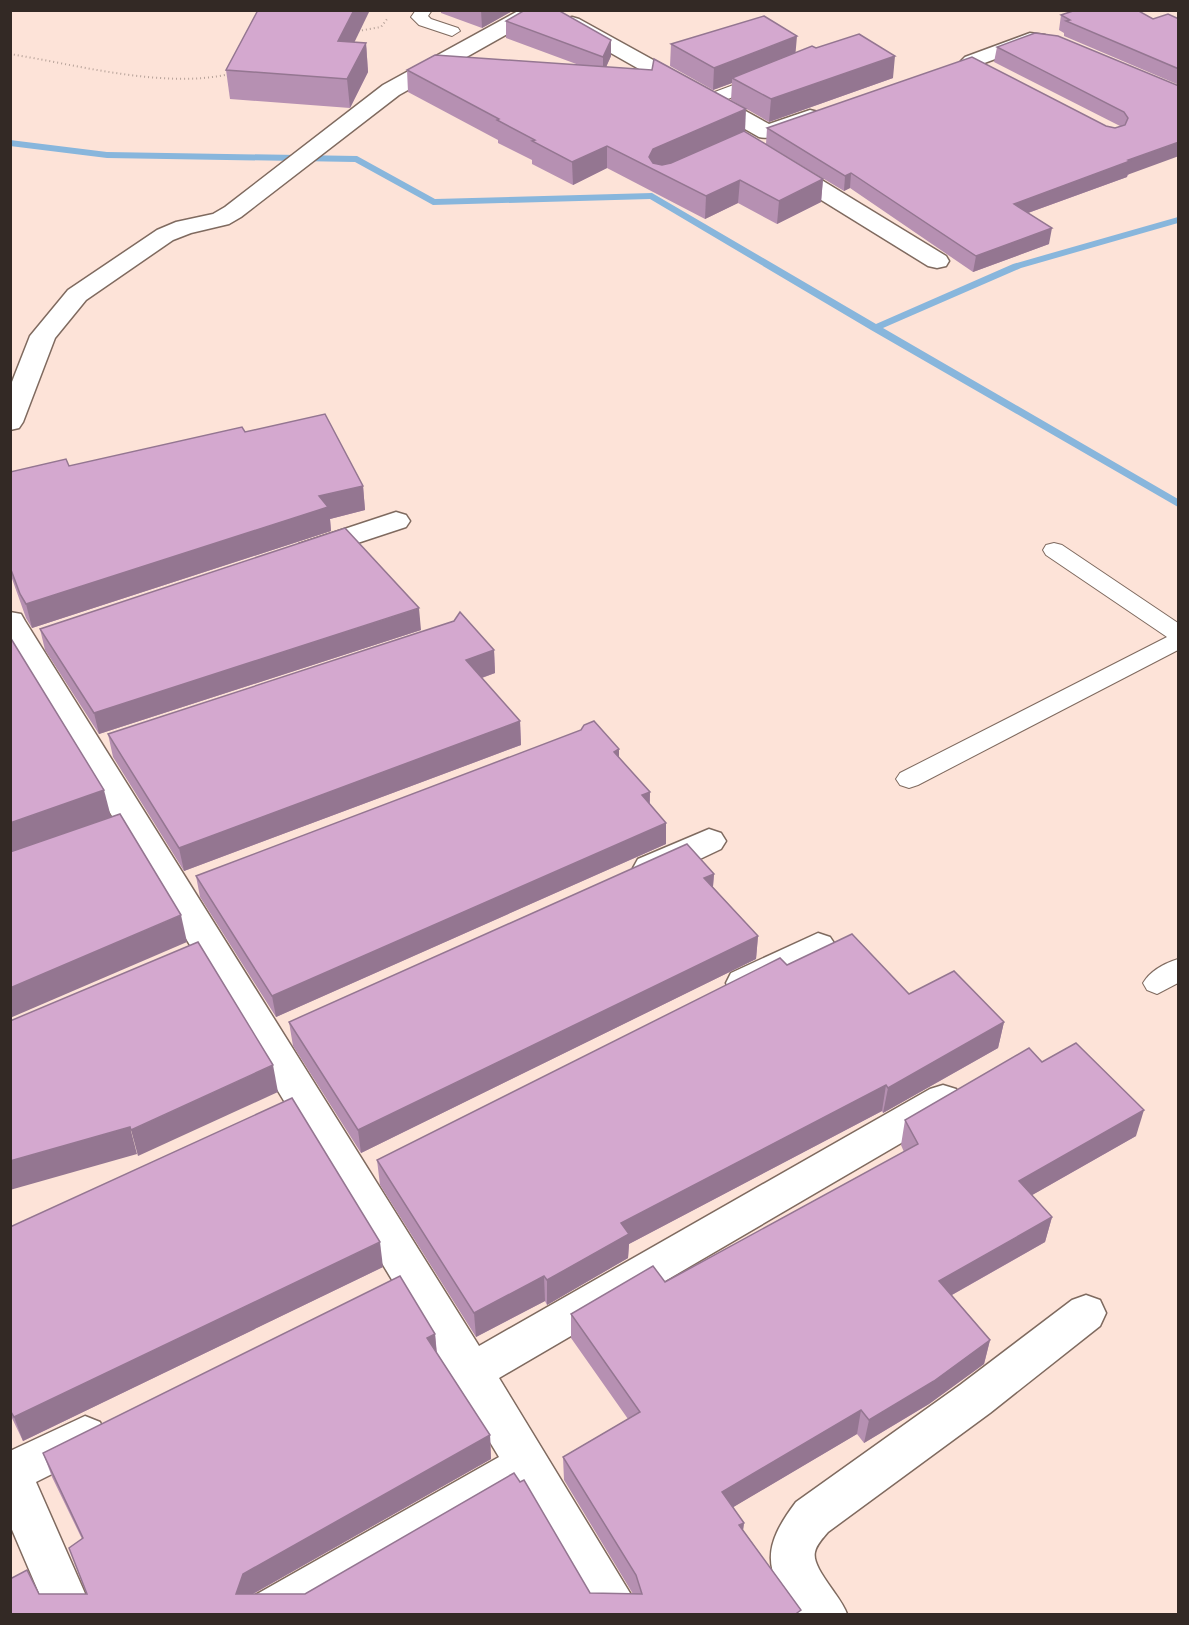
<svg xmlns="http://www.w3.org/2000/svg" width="1189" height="1625" viewBox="0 0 1189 1625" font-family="'Times New Roman',serif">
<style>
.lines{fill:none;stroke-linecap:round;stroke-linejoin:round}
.stream{fill:#88b6dc;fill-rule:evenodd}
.lane-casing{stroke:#7f6a5f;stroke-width:2}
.street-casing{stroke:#7f6a5f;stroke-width:3}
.path{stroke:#b6a299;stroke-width:2;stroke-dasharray:1 3;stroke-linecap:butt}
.lane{fill:#fff;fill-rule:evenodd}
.street{fill:#fff;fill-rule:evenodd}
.wall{fill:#b690b2}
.shaded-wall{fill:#947691}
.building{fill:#d4a8cf;stroke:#947691;stroke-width:1.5}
</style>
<rect width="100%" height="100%" fill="#fde3d8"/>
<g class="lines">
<path class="stream" d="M10,140L107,152L357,156L435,199L652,193L876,324L1013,264L1178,217V223L1021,268L883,328L1178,499V507L871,330L650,199L433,205L355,162L107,158L10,146Z"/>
<defs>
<g id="lane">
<path d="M416,10H432L428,16L431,19L458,28L460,31L452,36L419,25L411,17Z"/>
<path d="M763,74L771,79L769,82L716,104L710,105L702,100L704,96Z"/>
<path d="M1054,543L1062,545L1178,623V650L918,785L909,788L900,785L896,779L900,773L1167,637L1046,555L1043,550L1046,545Z"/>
<path d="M1178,959V983L1157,994L1147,990L1143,983C1150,971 1165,963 1178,959Z"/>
</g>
<g id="street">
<path d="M520,10H546L543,14L399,95L241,217L229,224L191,233L173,240L86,300L55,338L23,422L19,428L10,430V387L30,336L68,290L157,230L176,222L213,214L225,207L383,85Z"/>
<path d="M572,17L579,19L769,124L810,110L818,112L821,117L818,122C801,128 777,141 759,137L565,27L562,23L565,19Z"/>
<path d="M1030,33L1045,35L1048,39L1045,43L1033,45L979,65L972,67L965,65L961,61L965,57Z"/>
<path d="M784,160L792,162L946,256L949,261L946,266L937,268L928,266L776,172L773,167L776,162Z"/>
<path d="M396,512L406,515L410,521L406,527L309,559L299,556L295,550L299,544Z"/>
<path d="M10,612L21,614L25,621L479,1346L930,1089L943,1085L956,1089L962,1100L956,1111L499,1378L633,1598L640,1614H592L520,1491L309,1614H243L250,1598L499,1457L10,647Z"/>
<path d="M709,829L721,833L726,841L721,849L662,877L650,880L638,877L633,868L638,859Z"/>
<path d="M818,933L830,937L836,946L830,955L757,993L744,997L731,993L726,983L731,973Z"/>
<path d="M1086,1295L1100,1300L1106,1313L1100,1326L990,1413L828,1532C823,1538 816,1545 815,1552C811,1568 841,1596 847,1614H796C763,1569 762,1547 796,1502L960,1385L1072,1300Z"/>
<path d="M85,1416L100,1422L106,1436L100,1450L36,1482L94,1614H48L10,1525V1451Z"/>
</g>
</defs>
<use href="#lane" class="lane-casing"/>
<use href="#street" class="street-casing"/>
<g class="path">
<path d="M358,31L381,27L387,19"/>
<path d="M10,54C78,65 164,89 230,74"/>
</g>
<use href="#lane" class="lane"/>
<use href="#street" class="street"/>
</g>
<g class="wall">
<path d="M441,10H514L482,28L441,13Z"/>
<path d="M1061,15L1179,19V85L1064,36V33L1059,30Z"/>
<path d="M506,21L611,40V56L606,67L745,132L823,179L821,202L777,224L738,203L705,219L607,168L573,185L532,164V160L498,143V140L408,92L407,70L579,65L506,38Z"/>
<path d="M355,42L366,43L368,72L350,108L230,99L226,70Z"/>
<path d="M671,44L796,52L816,48L893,78L769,122L731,100L732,83L713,90L670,66Z"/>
<path d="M997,47L1179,86L1127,177L1028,213L1049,244L973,272L850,188L844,191L766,144L767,128L1106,126L1115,128L1120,126L994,62Z"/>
<path d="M245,432L363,486L365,510L330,519L331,531L32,628L26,618L10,573V472L69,466Z"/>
<path d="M40,629L421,630L99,734L45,650Z"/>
<path d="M494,650L495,673L482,678L520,721L521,745L184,871L113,757L108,734Z"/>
<path d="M619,758L650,792V804L666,823V844L276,1017L200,897L196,876Z"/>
<path d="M714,874L713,887L758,936L756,959L361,1153L293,1046L289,1022Z"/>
<path d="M787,965L909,994L1004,1022L998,1048L883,1113L882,1111L629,1244L628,1258L547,1305L545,1301L476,1337L380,1185L377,1160Z"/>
<path d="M1042,1062L1136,1136L1032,1195L1052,1217L1045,1242L952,1295L990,1340L984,1364L929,1404L864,1443L857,1434L733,1507L744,1523L743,1530L801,1610L39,1594H87L82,1539L52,1477L43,1453L435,1334L437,1353L490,1435L491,1459L253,1594H633L564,1480L563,1457L628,1419L571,1338V1314L665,1282L904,1152L901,1145L905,1120Z"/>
<path d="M10,1227L383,1267L23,1441L10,1414Z"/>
</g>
<g class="shaded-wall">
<path d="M354,10H370L341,70L338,41Z"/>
<path d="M481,10H514L482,28Z"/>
<path d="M797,36L795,59L732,78V83L713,90L714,68Z"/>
<path d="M611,40V56L603,74V57Z"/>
<path d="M366,43L368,72L350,108L347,79Z"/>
<path d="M895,56L893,78L769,122L771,99Z"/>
<path d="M746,109L745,132L656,170L649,157L653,149Z"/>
<path d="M1179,142V156L1127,175V177L1011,219L1014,204L1128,160Z"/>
<path d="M607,146V168L573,185L572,162Z"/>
<path d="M851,173L850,188L844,191L845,176Z"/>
<path d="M823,179L821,202L777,224L779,201Z"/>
<path d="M740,180L738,203L705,219L706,196Z"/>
<path d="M1052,228L1049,244L973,272L976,256Z"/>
<path d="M363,486L365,510L330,519L331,531L32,628L26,604L319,496Z"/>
<path d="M419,608L421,630L99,734L94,713Z"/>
<path d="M494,650L495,673L467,683L466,660Z"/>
<path d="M520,721L521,745L184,871L179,848Z"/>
<path d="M619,749V771L614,752Z"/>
<path d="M104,790L111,817L10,853V823Z"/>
<path d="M650,792L649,813L642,795Z"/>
<path d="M666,823V844L276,1017L272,996Z"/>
<path d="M714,874L712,897L704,878Z"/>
<path d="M181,915L187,942L10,1018V988Z"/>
<path d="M758,936L756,959L361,1153L358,1130Z"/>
<path d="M1004,1022L998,1048L883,1113L888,1088Z"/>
<path d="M273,1065L278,1092L138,1156L131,1130Z"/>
<path d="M886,1085L882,1111L629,1244L628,1258L547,1305V1280L621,1223Z"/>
<path d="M1144,1110L1136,1136L1013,1206L1019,1181Z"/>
<path d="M130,1127L137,1154L10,1190V1161Z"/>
<path d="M1052,1217L1045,1242L934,1305L939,1281Z"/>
<path d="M380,1242L383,1267L23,1441L14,1417Z"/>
<path d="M544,1276L545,1301L476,1337L474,1313Z"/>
<path d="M435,1334L437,1358L427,1338Z"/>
<path d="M990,1340L984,1364L929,1404L864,1443L869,1420Z"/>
<path d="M861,1410L857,1434L720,1515L722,1492Z"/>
<path d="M490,1435L491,1459L249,1596L236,1594L243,1574Z"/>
<path d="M744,1523L741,1545L739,1525Z"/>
</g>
<g class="building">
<path d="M258,10H354L338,41L366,43L347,79L226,70Z"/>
<path d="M525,10H558L611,40L603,57L506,21Z"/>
<path d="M1076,10H1137L1153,19L1168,14L1179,19V69L1066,21L1070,20L1061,15Z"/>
<path d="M764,16L797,36L714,68L671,44Z"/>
<path d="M1035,33L1058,36L1179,86V142L1128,160L1130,161L1014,204L1052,228L976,256L851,173L845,176L767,128L972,57L1106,126L1115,128L1125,125L1128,118L1124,112L997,47Z"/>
<path d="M859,34L895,56L771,99L732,78L812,46L816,48Z"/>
<path d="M435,55L652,70L654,59L746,109L653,149L649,157L653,163L662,165L671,163L744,131L823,179L779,201L740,180L706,196L607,146L572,162L532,141L535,140L497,120L499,119L407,70Z"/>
<path d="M325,414L363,486L319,496L328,507L26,604L20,594L10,567V472L66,459L69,466L242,427L245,432Z"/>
<path d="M345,528L419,608L94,713L40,629Z"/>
<path d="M460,612L494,650L466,660L520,721L179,848L108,734L454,621Z"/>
<path d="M10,637L104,790L10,823Z"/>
<path d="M594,721L619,749L614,752L650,792L642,795L666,823L272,996L196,876L581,730L584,725Z"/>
<path d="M120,814L181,915L10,988V852Z"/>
<path d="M687,844L714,874L704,878L758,936L358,1130L289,1022Z"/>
<path d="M852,934L909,994L954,971L1004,1022L888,1088L886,1085L621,1223L629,1234L547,1280L544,1276L474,1313L377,1160L780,958L787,965Z"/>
<path d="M198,942L273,1065L131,1130L130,1127L10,1161V1021Z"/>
<path d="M1076,1043L1144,1110L1019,1181L1052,1217L939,1281L990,1340L934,1381L869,1420L861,1410L722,1492L744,1523L739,1525L801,1610L797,1613L798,1614H10V1579L27,1570L39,1594H87L69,1548L83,1538L43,1453L400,1276L435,1334L427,1338L490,1435L243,1574L236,1594H305L514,1473L520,1482L524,1480L590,1593L642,1594L636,1575L563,1457L640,1412L571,1314L653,1266L665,1282L918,1144L905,1120L1029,1048L1042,1062Z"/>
<path d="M292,1098L380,1242L14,1417L10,1410V1227Z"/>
</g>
<rect width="1189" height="1625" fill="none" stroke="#332925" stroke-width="24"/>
</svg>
